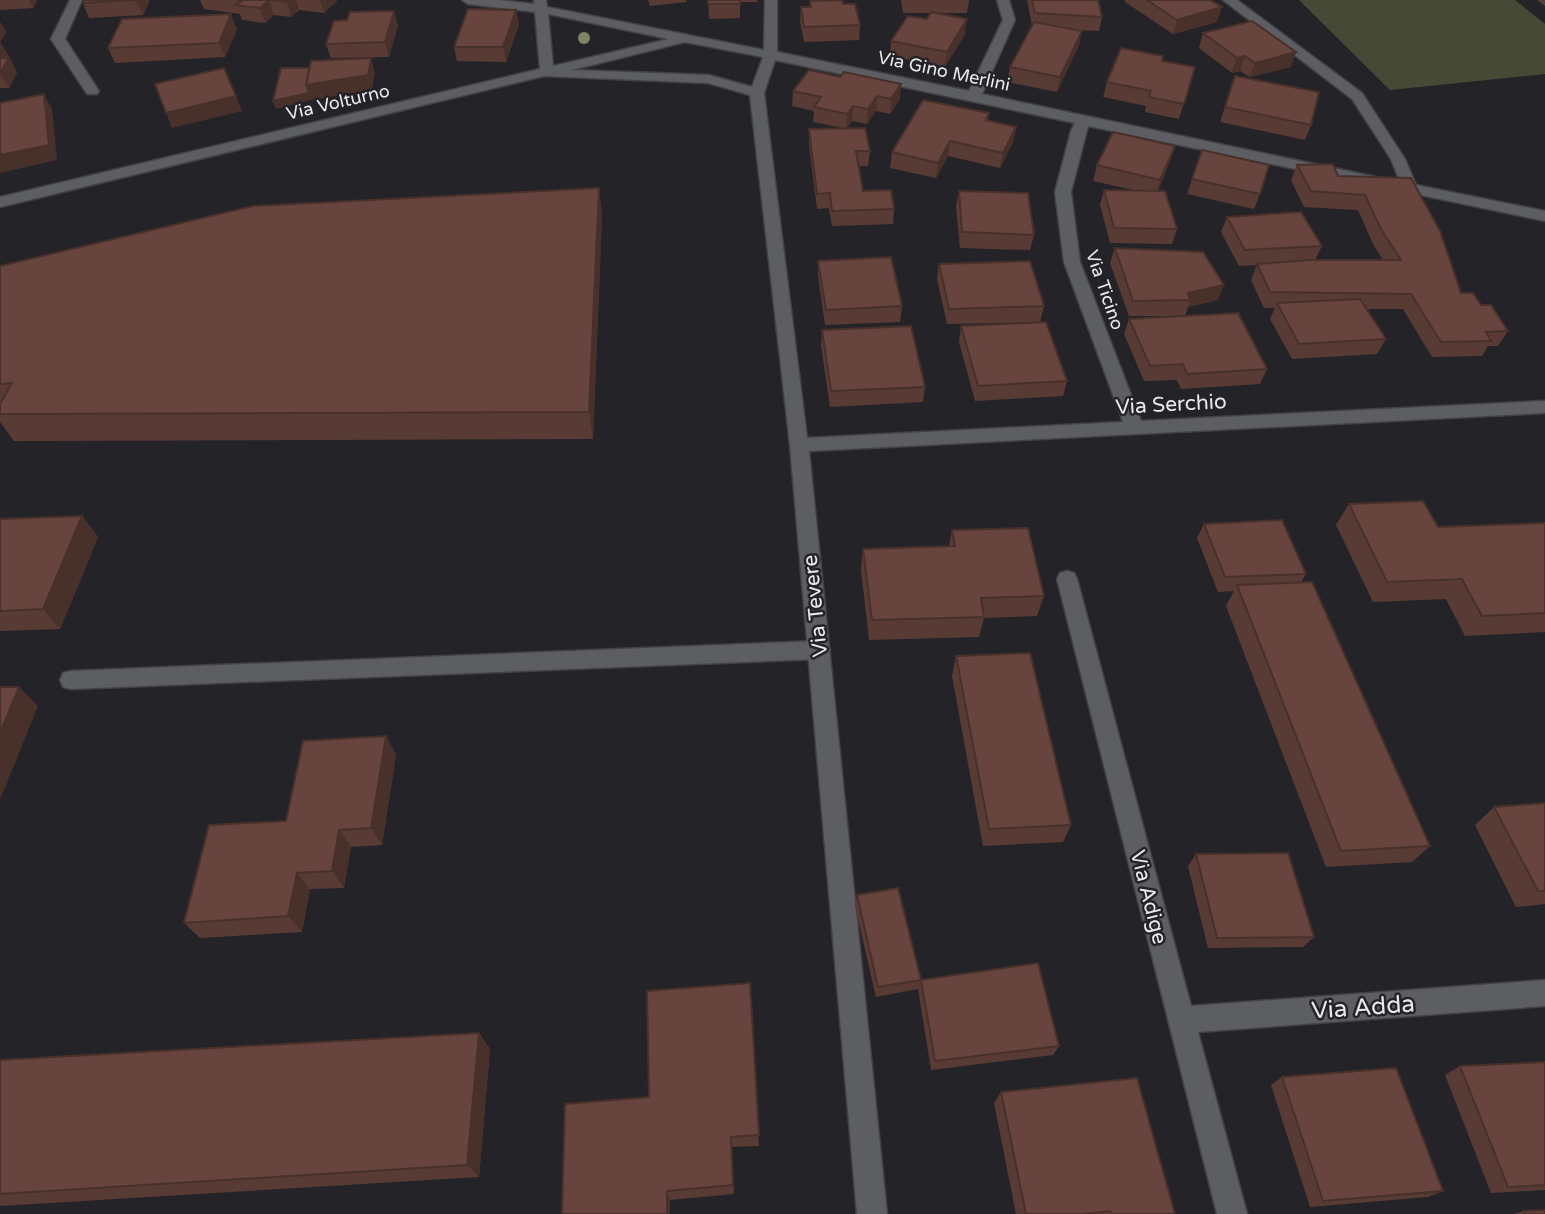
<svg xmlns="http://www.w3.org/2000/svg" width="1545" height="1214" viewBox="0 0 1545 1214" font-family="'Varela Round',sans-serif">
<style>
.green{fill:#474937}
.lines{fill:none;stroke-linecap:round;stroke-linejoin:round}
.lane-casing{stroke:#424246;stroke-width:3}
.street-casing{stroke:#424246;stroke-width:3}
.lane{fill:#5d5e62;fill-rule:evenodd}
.street{fill:#5d5e62;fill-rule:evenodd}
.tree{fill:#818566}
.wall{fill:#593b35}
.shaded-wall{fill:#48302b}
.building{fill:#67453e;stroke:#48302b;stroke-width:2}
.labels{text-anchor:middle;stroke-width:5;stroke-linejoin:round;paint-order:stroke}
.far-street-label{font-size:18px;fill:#eaeaed;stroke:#242428}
.street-label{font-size:21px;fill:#eaeaed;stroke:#242428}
.near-street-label{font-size:24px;fill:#eaeaed;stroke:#242428}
</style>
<rect width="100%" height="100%" fill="#242428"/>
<path class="green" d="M1299,0H1515L1545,24V74L1390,90Z"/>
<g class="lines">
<defs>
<path id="lane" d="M819,641L827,644L830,650L827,656L819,659L71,689L63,687L60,680L63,673L71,671Z"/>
<g id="street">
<path d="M70,0H82L65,39L99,91L97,94H87L51,39Z"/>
<path d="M462,0H498L534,4V0H546L547,7L764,50L765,0H777V52L969,91L1003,20L997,0H1009L1015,20L982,94L1400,182L1391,159L1352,99L1223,0H1237L1362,93L1405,159L1416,185L1545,211V221L1088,126L1071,192L1080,262L1141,421L1545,401V413L809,451L887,1214H857L790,445L750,95L708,83L544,76L0,207V197L540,69L535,12L468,4ZM548,14L669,39L553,66ZM685,42L763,57L752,87L709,75L572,70ZM775,60L1075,123L1071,131L1055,192L1064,262L1123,422L807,438L764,93Z"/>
<path d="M1067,571L1074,573L1077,579L1191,1006L1545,980V1006L1198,1032L1247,1214H1217L1057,579L1060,573Z"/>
</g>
</defs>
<use href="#lane" class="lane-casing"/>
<use href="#street" class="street-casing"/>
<use href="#lane" class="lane"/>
<use href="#street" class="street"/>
</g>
<circle class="tree" cx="584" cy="38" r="6"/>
<g class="wall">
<path d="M0,0H37L33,8L0,10Z"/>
<path d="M150,0L143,15L89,18L83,3Z"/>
<path d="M200,0H336L337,1L324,13L299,10L291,17L274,15L265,23L242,20L240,14L204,9Z"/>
<path d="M648,0H686V2L650,6Z"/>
<path d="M708,0H757V2H740V18L709,19Z"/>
<path d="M901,0H969L967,13H934L965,34L945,67L890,56L891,41L927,19L931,13H903Z"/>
<path d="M1027,0H1098L1102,17L1099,31L1078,30L1079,45L1057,92L1007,82L1010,67L1032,26Z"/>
<path d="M1125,0H1210L1217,22L1173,34L1125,2Z"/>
<path d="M1537,0H1545V6Z"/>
<path d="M810,1L843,4L860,25L859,40L804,42L800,21L801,7H810Z"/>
<path d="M516,10L519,24L506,62L457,61L454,47Z"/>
<path d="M0,22L6,32L0,42L11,60L17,73L9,88H0Z"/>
<path d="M398,25L389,57L331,58L326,44Z"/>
<path d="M237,29L225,57L115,63L108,48Z"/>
<path d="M1203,33L1291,67L1250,77L1240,71L1232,73L1199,48Z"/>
<path d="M1162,61L1195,67L1179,119L1145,112L1146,106L1103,97L1107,82Z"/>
<path d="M809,70L900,99L890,114L876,111L867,124L852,121L847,128L870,151L868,166H858L863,191L894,209L893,224L832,226L829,208L817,209L809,145V129L843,128L813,122L814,111L792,106L793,91Z"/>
<path d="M1235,76L1311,125L1305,140L1220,122Z"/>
<path d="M989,113L988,121L1016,127L1013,142L1000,168L948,156L936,178L890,168L892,152Z"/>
<path d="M1175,146L1170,161L1158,191L1177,229L1172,244L1110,243L1100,205L1104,190H1134L1093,181L1097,165Z"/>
<path d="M1202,150L1260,194L1254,209L1187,194Z"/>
<path d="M1297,165L1338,176L1411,178L1461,293L1481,305L1508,331L1498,346H1488L1482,356L1432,357L1403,309H1367L1386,339L1377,354L1292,359L1270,319L1275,308H1264L1251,280L1257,265L1239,266L1221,232L1227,217L1322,246L1315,260H1383L1373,244L1358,210L1304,207L1291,180Z"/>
<path d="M959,191L1034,235L1030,250L960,248L956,206Z"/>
<path d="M602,215L593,439L14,441L0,422V266Z"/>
<path d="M1115,248L1218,300L1188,307L1185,316H1129L1110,263Z"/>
<path d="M818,261L902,306L900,322L825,325L818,276Z"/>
<path d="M939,264L1044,306L1040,322L947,324L937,279Z"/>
<path d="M1129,319L1267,369L1260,384L1181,389L1177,380L1144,381L1124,334Z"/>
<path d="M961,326L1067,381L1063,396L975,401L959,342Z"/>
<path d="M822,330L925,387L923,402L830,407L821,345Z"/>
<path d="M1349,504L1438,527L1545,523V632L1465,636L1446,599L1373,602L1336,525Z"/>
<path d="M82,516L98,537L60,629L0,631V519Z"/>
<path d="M1204,524L1306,574L1301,582L1430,846L1412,862L1326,867L1226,606L1234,591L1218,592L1197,538Z"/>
<path d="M952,530L1044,596L1037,616L984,618L979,637L869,640L861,570L863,549L949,546Z"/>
<path d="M956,656L1071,825L1063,842L983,846L952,676Z"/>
<path d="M386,736L396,755L382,845L351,847L344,888L310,889L302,932L200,938L184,923L286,821Z"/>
<path d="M1545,803V904L1516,907L1475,825L1494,807Z"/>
<path d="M1196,854L1314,937L1303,947L1208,948L1188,866Z"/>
<path d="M857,895L921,980L1059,1046L1053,1055L931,1070L918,989L876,997L855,906Z"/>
<path d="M750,983L759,1146L732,1147L734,1194L670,1200V1214H562L649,1097Z"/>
<path d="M479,1033L490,1049L479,1177L0,1206V1060Z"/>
<path d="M1545,1062V1190L1491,1193L1445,1075L1460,1066Z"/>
<path d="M1282,1077L1443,1191L1428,1197L1310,1207L1271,1085Z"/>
<path d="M1001,1092L1175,1214H1016L994,1103Z"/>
<path d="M1524,1211L1545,1214H1514Z"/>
</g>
<g class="shaded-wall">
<path d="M29,0H37L33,8Z"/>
<path d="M136,0H150L143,15L136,1Z"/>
<path d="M269,0L274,15L265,23L260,8Z"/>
<path d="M289,0H296L299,10L291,17L287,2Z"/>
<path d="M320,0H336L337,1L324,13Z"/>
<path d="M1222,7L1217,22L1173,34L1177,20Z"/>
<path d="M516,10L519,24L506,62L503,47Z"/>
<path d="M394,11L398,25L389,57L385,42Z"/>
<path d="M231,14L237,29L225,57L219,43Z"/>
<path d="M967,19L965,34L945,67L947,52Z"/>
<path d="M0,22L6,32L0,42L11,60L17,73L9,88L0,73Z"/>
<path d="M1082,31L1079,45L1057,92L1060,77Z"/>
<path d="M1296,52L1291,67L1250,77L1255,63Z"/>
<path d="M1245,56L1240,71L1232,73L1237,58Z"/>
<path d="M371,58L375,73L372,90L311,100L276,109L273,101L306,85Z"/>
<path d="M901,84L900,99L890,114L891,99Z"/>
<path d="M44,94L52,109L57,160L0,173V155Z"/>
<path d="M236,96L242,111L172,128L166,113Z"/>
<path d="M877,96L876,111L867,124L868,109Z"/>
<path d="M853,106L852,121L846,129L847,114Z"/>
<path d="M1016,127L1013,142L1000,168L1003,153Z"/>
<path d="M950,141L948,156L936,178L938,163Z"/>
<path d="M1175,146L1170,161L1156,196L1160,180Z"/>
<path d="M599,188L602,215L593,439L589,412Z"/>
<path d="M1224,285L1218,300L1188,307L1190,300L1188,293Z"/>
<path d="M82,516L98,537L60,629L43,609Z"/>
<path d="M19,687L38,706L0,800V733Z"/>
<path d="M386,736L396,755L382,845L371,828Z"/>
<path d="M339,830L351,847L344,888L332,871Z"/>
<path d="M297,873L310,889L302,932L288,916Z"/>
<path d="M479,1033L490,1049L479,1177L467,1165Z"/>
<path d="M731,1137L732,1147L734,1194L733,1185Z"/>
<path d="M667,1191L670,1200V1214H667Z"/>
</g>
<g class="building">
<path d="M84,0H136L83,3Z"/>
<path d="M237,0H289L287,2L269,0L260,8L236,5L242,1Z"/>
<rect x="708" y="0" width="32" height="4"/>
<path d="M842,0L843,4H855L860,25L804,27L801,7H811L810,1Z"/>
<path d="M1032,0H1098L1102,17L1035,13Z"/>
<path d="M1147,0H1210L1222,7L1177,20Z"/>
<path d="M468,9L516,10L503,47H454Z"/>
<path d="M394,11L385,42L326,44L334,21L347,20L350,12Z"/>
<path d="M931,12L967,19L947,52L891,41L908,16L927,19Z"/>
<path d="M231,14L219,43L108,48L122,19Z"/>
<path d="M1252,21L1296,52L1255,63L1245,56L1237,58L1203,33Z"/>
<path d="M1034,22L1082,31L1060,77L1010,67Z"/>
<path d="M1121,48L1163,56L1162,61L1195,67L1184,104L1149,97L1151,91L1107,82Z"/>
<path d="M0,58H9L0,73Z"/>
<path d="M371,58L368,75L306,85L311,61Z"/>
<path d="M224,68L236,96L166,113L155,84Z"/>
<path d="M281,68H309L306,85L309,93L273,101Z"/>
<path d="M809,70L840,77L844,72L901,84L891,99L877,96L868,109L853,106L847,114L814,107L821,97L793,91Z"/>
<path d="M1235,76L1319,92L1311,125L1225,107Z"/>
<path d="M44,94L49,145L0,155V103Z"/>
<path d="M923,100L989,113L986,120L1016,127L1003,153L950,141L938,163L892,152Z"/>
<path d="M865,128L870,151H856L863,191L891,190L894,209L832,211L830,193L817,194L809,129Z"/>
<path d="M1113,132L1175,146L1160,180L1097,165Z"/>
<path d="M1202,150L1269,165L1260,194L1192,179Z"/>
<path d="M1333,164L1338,176L1411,178L1440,231L1461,293H1473L1481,305H1491L1508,331L1486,332L1491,341L1441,342L1411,294L1270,292L1257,264L1311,260H1401L1381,229L1365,195L1311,191L1297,165Z"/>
<path d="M599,188L589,412L0,414V404L12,383L0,384V266L253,206Z"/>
<path d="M1104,190L1165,191L1177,229L1114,228Z"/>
<path d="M959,191L1028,193L1034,235L962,232Z"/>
<path d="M1301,212L1322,246L1245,250L1227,217Z"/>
<path d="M1115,248L1203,252L1224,285L1188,293L1190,300L1133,301Z"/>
<path d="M891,257L902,306L826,310L818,261Z"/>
<path d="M1030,261L1044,306L949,309L939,264Z"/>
<path d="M1360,299L1386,339L1299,344L1277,303Z"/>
<path d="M1238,313L1267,369L1187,374L1183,364L1150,366L1129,319Z"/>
<path d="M1046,322L1067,381L978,386L961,326Z"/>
<path d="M911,326L925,387L831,391L822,330Z"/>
<path d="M1423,501L1438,527L1545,523V613L1482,616L1462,579L1387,582L1349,504Z"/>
<path d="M82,516L43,609L0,611V519Z"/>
<path d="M1282,520L1306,574L1225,577L1204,524Z"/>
<path d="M1028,528L1044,596L981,598L984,617L872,620L863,549L955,546L952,530Z"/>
<path d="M1312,582L1430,846L1341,851L1237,585Z"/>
<path d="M1030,653L1071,825L989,829L956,656Z"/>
<path d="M0,687H19L0,733Z"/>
<path d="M386,736L371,828L339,830L332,871L297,873L288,916L184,923L209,825L286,821L303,741Z"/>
<path d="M1545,803V891H1538L1494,807Z"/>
<path d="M1288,853L1314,937L1217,938L1196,854Z"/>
<path d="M898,888L921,980L1038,963L1059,1046L935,1061L921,980L878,987L857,895Z"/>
<path d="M750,983L759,1135L731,1137L733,1185L667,1191V1214H562L565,1104L649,1097L647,991Z"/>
<path d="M479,1033L467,1165L0,1194V1060Z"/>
<path d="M1545,1062V1185L1508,1187L1460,1066Z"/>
<path d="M1396,1068L1443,1191L1323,1201L1282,1077Z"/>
<path d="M1137,1078L1175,1214H1111L1110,1211L1082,1214H1026L1001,1092Z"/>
<path d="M1545,1210V1214H1525L1524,1211Z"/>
</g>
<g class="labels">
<g class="far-street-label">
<text transform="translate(944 71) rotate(12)" y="6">Via Gino Merlini</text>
<text transform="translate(338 102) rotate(-13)" y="6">Via Volturno</text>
<text transform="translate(1105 290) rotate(71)" y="6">Via Ticino</text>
</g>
<g class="street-label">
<text transform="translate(1171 404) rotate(-3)" y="7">Via Serchio</text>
<text transform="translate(815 606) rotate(-96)" y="7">Via Tevere</text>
<text transform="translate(1149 897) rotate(76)" y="7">Via Adige</text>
</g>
<g class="near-street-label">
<text transform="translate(1363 1007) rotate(-4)" y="8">Via Adda</text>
</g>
</g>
</svg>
